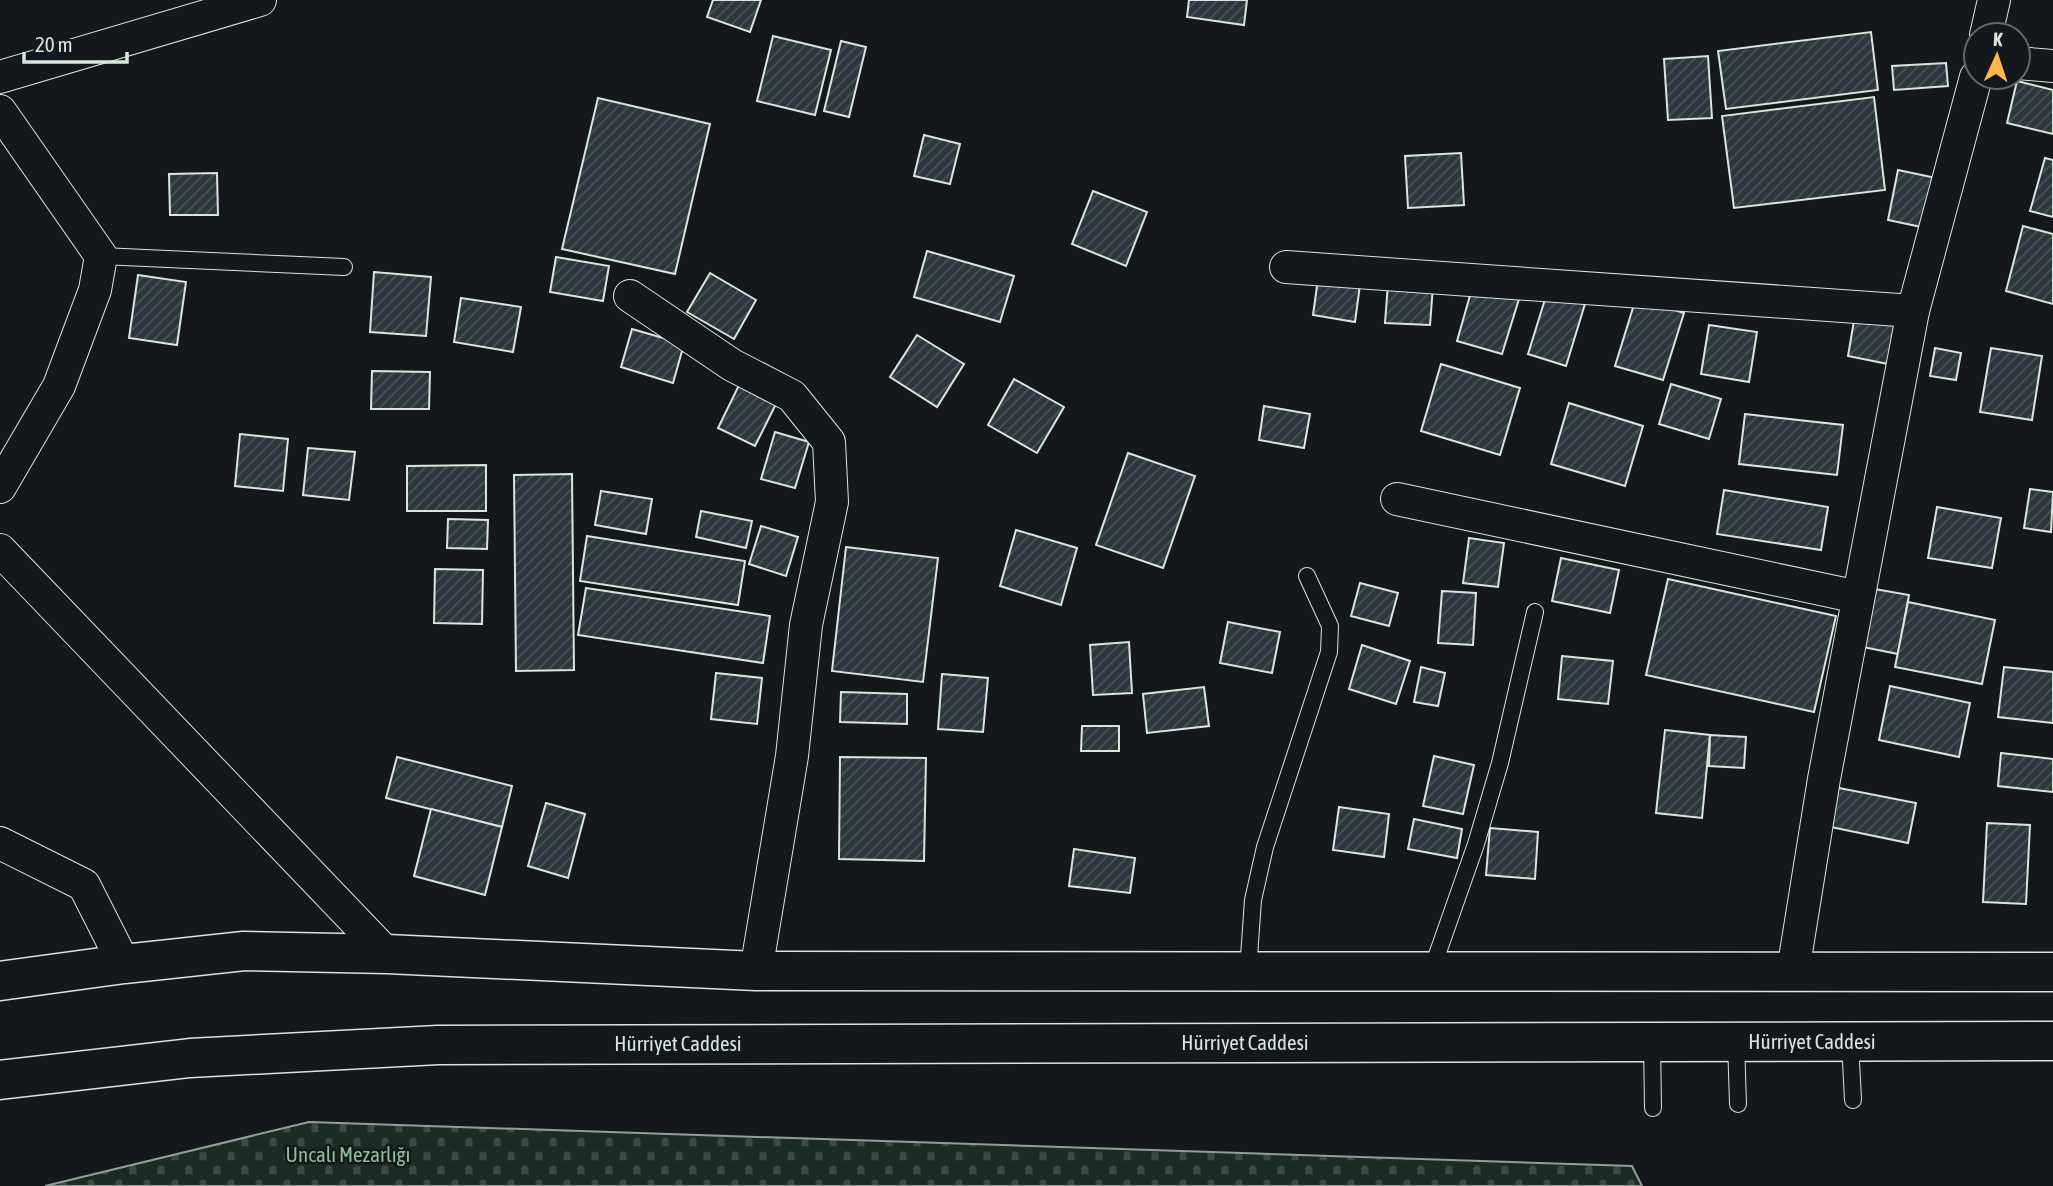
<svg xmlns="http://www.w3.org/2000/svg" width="2053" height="1186" viewBox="0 0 2053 1186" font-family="'Asap Condensed',sans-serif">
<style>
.cemetery{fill:url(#cemetery-stones);stroke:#939e99;stroke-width:2}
.building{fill:url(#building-hatch);stroke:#d8e6dc;stroke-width:2}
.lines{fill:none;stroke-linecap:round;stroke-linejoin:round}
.service-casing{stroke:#d8e6dc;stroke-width:18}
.minor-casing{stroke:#d8e6dc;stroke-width:34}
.trunk-casing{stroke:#d8e6dc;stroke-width:41}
.service{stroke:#14181c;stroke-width:16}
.minor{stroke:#14181c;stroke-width:32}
.trunk{stroke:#14181c;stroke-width:38}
.labels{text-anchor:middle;stroke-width:5;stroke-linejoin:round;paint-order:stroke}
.street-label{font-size:21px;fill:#d8e6dc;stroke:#14181c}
.park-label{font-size:21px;fill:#8ac095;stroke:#14181c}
</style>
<defs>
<pattern id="cemetery-stones" width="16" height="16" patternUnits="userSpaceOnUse" patternTransform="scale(1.75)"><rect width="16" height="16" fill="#1a2d24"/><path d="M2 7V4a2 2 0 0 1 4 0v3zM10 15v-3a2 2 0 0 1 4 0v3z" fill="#3b4b43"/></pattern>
<pattern id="building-hatch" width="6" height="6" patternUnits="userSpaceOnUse" patternTransform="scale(1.75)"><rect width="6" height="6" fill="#2c363c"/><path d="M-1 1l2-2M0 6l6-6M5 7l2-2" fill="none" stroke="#4a5358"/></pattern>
</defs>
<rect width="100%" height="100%" fill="#14181c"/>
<path class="cemetery" d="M309,1122L1632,1166L1642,1186H45Z"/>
<g class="building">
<path d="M713,0H761L750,32L707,17Z"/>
<path d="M1189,0H1247L1244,25L1187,17Z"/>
<path d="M1871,32L1878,90L1726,109L1718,51Z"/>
<path d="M773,36L831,50L815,115L757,101Z"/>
<path d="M841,41L866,47L849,117L824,111Z"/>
<path d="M1708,56L1712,118L1668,120L1664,59Z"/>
<path d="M1946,63L1948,86L1894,90L1892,66Z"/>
<path d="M2017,81L2053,90V134L2007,123Z"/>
<path d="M1874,97L1885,190L1734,208L1722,116Z"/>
<path d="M598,98L710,124L675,274L562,249Z"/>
<path d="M924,135L960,144L950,184L914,176Z"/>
<path d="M1461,153L1464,205L1408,208L1405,156Z"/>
<path d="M2045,158L2053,160V217L2030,211Z"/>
<path d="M1898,170L1936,178L1926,228L1888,220Z"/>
<path d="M217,173L218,215H170L169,174Z"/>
<path d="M1093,191L1147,212L1126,266L1072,244Z"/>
<path d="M2023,226L2053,234V304L2006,291Z"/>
<path d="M927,251L1014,276L1000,322L914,297Z"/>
<path d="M556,257L609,266L603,301L550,292Z"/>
<path d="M374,272L431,277L426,336L370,332Z"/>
<path d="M710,273L756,300L734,339L687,312Z"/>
<path d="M138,275L186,282L177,345L129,338Z"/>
<path d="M1318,279L1360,285L1355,322L1313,315Z"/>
<path d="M1388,283L1433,286L1430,325L1385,323Z"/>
<path d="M1473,285L1519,299L1502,354L1457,341Z"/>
<path d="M1547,293L1585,304L1566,366L1528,354Z"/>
<path d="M461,298L521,307L513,352L454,342Z"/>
<path d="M1636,298L1684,313L1663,380L1615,366Z"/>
<path d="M1855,315L1901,323L1893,365L1848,356Z"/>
<path d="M1709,325L1757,332L1749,382L1701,374Z"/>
<path d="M632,329L684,344L673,383L621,367Z"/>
<path d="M917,335L964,364L937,407L890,377Z"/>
<path d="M1935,348L1961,353L1956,380L1930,376Z"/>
<path d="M1991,348L2042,356L2032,420L1980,412Z"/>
<path d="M1441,364L1520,388L1500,455L1421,431Z"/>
<path d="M372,371L430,372L429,409H371Z"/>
<path d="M1014,379L1064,407L1037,453L988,425Z"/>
<path d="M741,381L778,400L755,446L718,428Z"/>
<path d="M1671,384L1721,399L1709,439L1659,424Z"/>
<path d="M1569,403L1643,426L1625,486L1551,464Z"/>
<path d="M1264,406L1310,414L1304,448L1259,440Z"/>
<path d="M1745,414L1843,425L1837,475L1739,464Z"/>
<path d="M775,432L809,442L795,488L761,479Z"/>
<path d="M240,434L288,439L283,491L235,486Z"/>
<path d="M308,448L355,452L349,500L303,495Z"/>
<path d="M1128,453L1195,476L1163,568L1096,545Z"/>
<path d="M486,465V511H407V466Z"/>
<path d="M572,474L574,670L516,671L514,475Z"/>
<path d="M2030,489L2053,492L2051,532L2024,528Z"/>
<path d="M1724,490L1828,507L1821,550L1717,534Z"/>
<path d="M601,491L652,499L646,534L595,525Z"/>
<path d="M1937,507L2001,518L1992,568L1928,558Z"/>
<path d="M701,511L752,521L746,548L696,537Z"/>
<path d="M448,519L488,520L487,549L447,548Z"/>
<path d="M761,526L798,537L786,576L749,564Z"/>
<path d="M1016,530L1077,548L1061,605L1000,586Z"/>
<path d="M587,536L745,561L738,605L580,581Z"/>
<path d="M1469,538L1504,543L1498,587L1463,583Z"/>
<path d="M846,547L938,558L923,682L832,671Z"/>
<path d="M1561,558L1619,570L1610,613L1552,601Z"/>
<path d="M435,569L483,570L482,624L434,623Z"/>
<path d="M1668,579L1836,616L1814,712L1646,675Z"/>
<path d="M1360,583L1398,593L1389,626L1351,616Z"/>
<path d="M586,588L770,616L763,663L578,635Z"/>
<path d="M1869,588L1909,595L1898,654L1858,646Z"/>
<path d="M1442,591L1476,593L1473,645L1438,643Z"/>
<path d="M1908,602L1995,620L1982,684L1895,667Z"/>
<path d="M1228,622L1280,632L1272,673L1220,663Z"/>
<path d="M1129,642L1132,693L1093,695L1090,645Z"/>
<path d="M1362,645L1410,661L1396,704L1349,689Z"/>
<path d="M1562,656L1613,661L1608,704L1558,699Z"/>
<path d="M1421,667L1445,673L1438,706L1414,702Z"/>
<path d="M2004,667L2053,672V723L1998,717Z"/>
<path d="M716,673L762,678L757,724L711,719Z"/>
<path d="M942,674L988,678L983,732L938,729Z"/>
<path d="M1890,686L1970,703L1959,757L1879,740Z"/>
<path d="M1204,687L1209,726L1147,733L1143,694Z"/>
<path d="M841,692L907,694V724L840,722Z"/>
<path d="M1082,726H1119V751H1081Z"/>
<path d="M1665,730L1710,735L1702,818L1656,813Z"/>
<path d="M1710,735L1746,737L1744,768L1709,766Z"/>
<path d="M2001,753L2053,759V792L1998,786Z"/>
<path d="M1434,756L1474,765L1463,814L1423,806Z"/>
<path d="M397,757L512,786L502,827L386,798Z"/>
<path d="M840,757L926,758L924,861L839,859Z"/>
<path d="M1834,787L1916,803L1908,843L1826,826Z"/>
<path d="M546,803L585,814L568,878L528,866Z"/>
<path d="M1339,807L1389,814L1384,857L1333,850Z"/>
<path d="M431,809L502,827L485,895L414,876Z"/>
<path d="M1414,819L1462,829L1457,858L1408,849Z"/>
<path d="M1987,823L2030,825L2026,904L1983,902Z"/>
<path d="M1490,828L1538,832L1535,879L1486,875Z"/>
<path d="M1074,849L1135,858L1130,893L1069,886Z"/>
</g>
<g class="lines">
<defs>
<g id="service">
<path d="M101,256L344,267"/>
<path d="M1248,971L1253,900L1265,847L1329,652L1330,626L1307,576"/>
<path d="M1434,971L1437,955L1476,844L1500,763L1535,612"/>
<path d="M1652,1042L1653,1108"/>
<path d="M1736,1042L1738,1104"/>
<path d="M1850,1042L1853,1100"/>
</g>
<g id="minor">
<path d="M1986,35L1994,0"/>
<path d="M2018,63L2053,66"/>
<path d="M0,77L260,0"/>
<path d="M0,111L101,256L95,290L59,386L0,487"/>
<path d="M1286,267L1913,311"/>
<path d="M630,296L732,365L792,396L829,442L832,502L806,625L792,756L756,971"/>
<path d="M1397,499L1858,597"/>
<path d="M0,550L387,954"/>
<path d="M0,843L84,885L124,964"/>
<path d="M1793,971L1824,779L1913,311L1976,77"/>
</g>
<g id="trunk">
<path d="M0,981L124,964L244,951L387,954L756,971L2053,972"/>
<path d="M0,1080L190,1058L438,1045L2053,1041"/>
</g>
</defs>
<use href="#service" class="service-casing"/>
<use href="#minor" class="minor-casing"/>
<use href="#trunk" class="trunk-casing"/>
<use href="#service" class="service"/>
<use href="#minor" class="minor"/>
<use href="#trunk" class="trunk"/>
</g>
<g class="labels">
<g class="street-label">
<text x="1812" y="1049">Hürriyet Caddesi</text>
<text x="1245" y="1050">Hürriyet Caddesi</text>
<text x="678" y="1051">Hürriyet Caddesi</text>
</g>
<g class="park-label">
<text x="348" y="1162">Uncalı Mezarlığı</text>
</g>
</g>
<g transform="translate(1997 56) rotate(3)"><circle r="33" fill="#14181c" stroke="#626a69" stroke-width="2"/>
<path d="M0-5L12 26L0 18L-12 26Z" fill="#ffb74d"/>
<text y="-10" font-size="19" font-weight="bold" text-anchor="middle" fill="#d8e6dc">K</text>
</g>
<path d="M24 52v10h103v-10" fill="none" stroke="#d8e6dc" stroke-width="3.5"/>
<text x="35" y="52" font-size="21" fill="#d8e6dc" stroke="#14181c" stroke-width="5" paint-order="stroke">20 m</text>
</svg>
